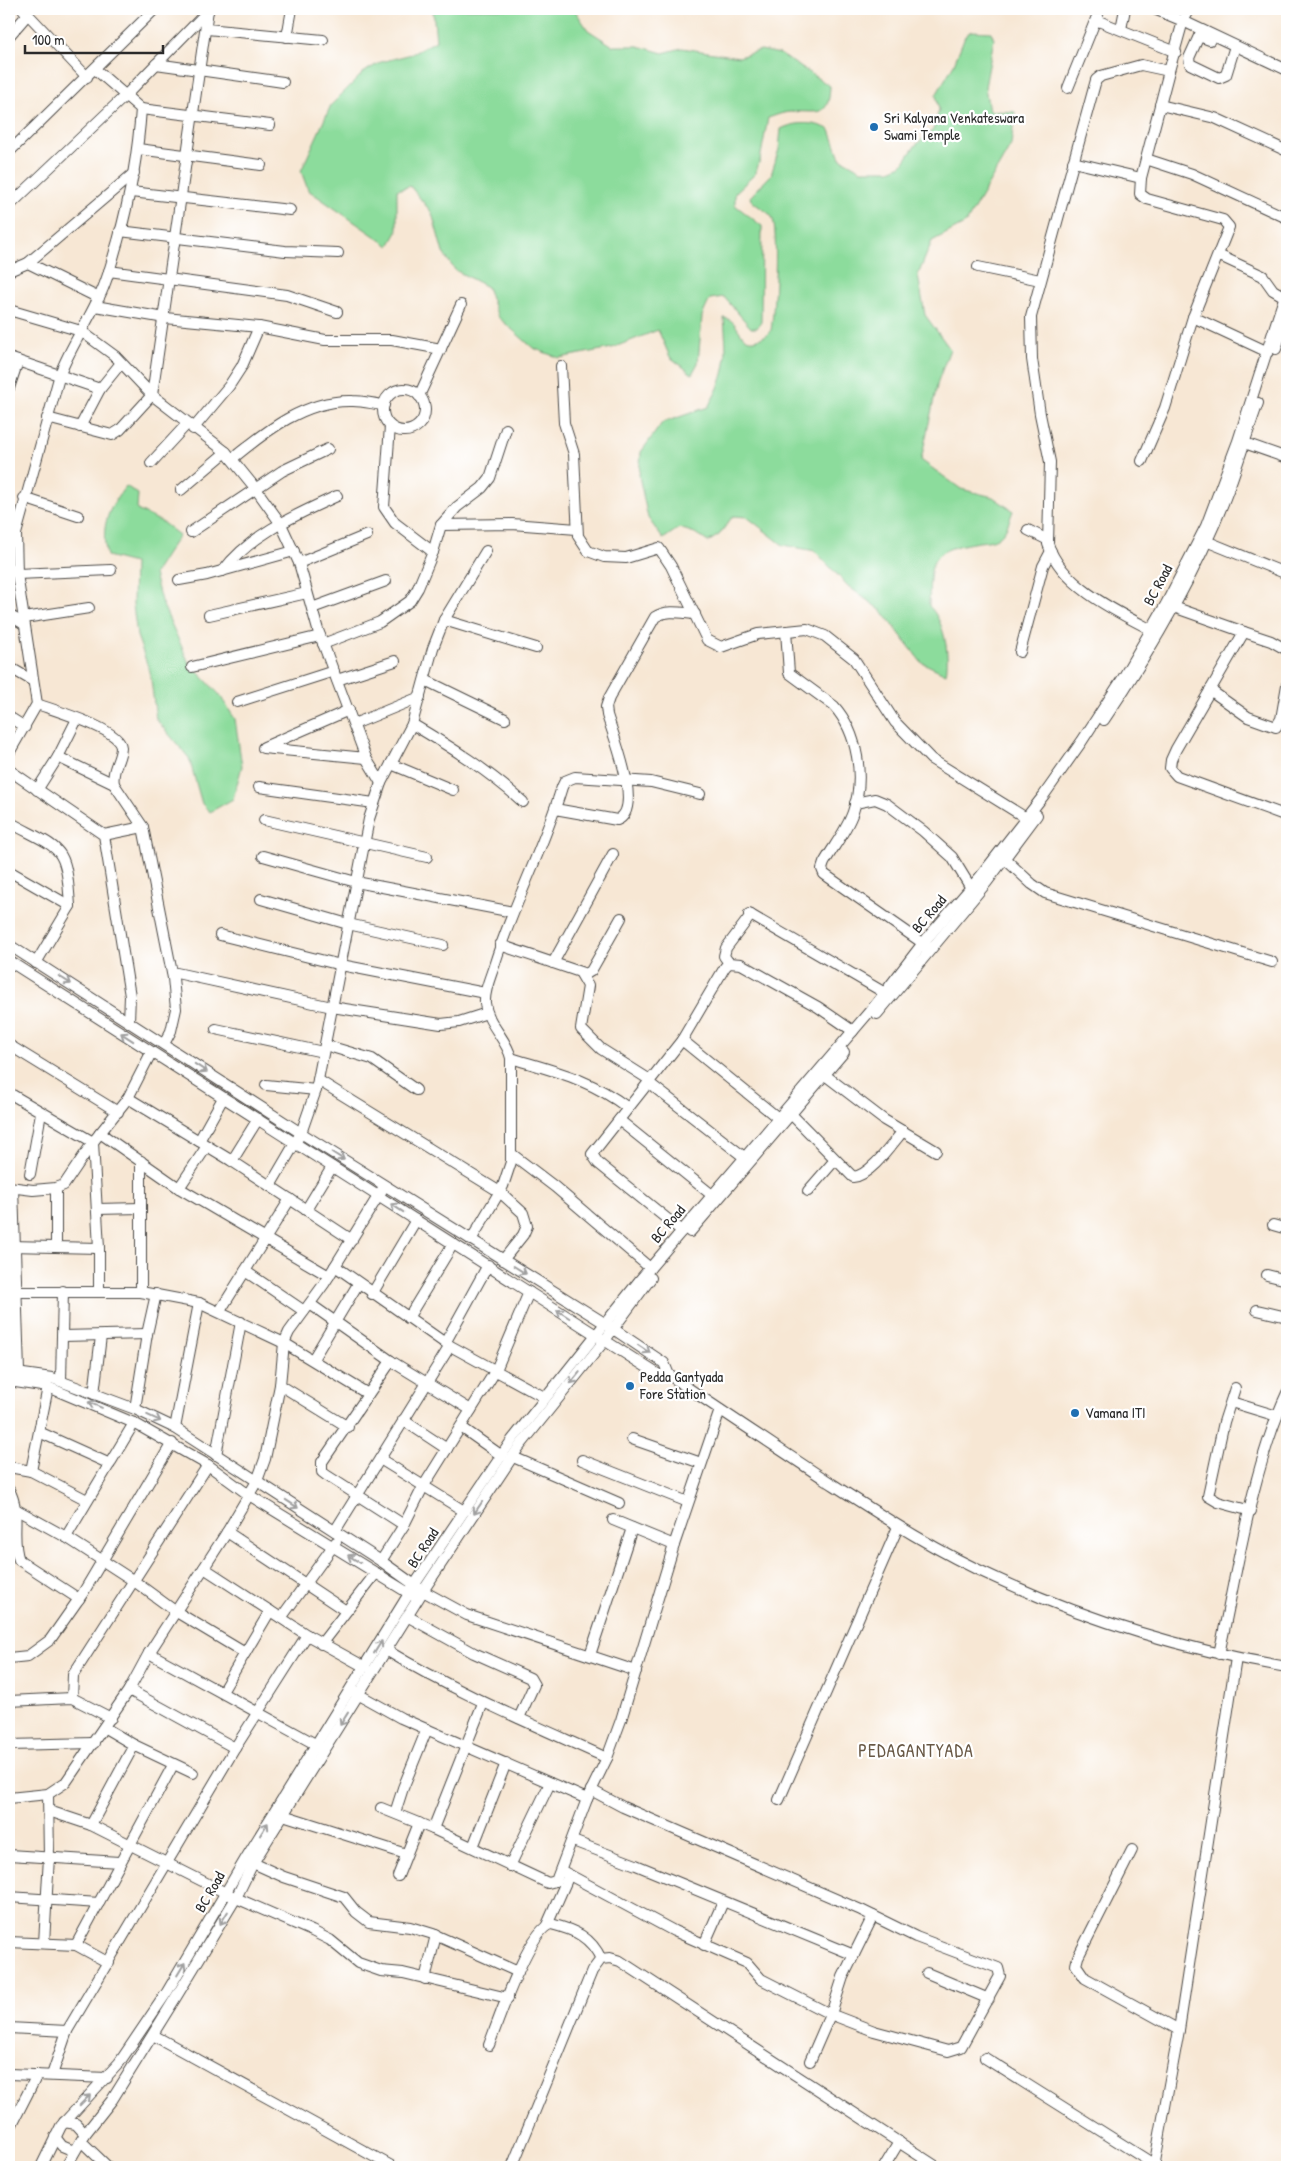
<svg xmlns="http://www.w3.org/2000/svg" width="1296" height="2176" viewBox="0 0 1296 2176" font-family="'Patrick Hand',sans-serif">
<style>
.grass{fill:#8cdc9c;stroke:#5c8464}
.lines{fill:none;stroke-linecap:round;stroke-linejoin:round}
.minor-casing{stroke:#4a4744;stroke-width:12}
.minor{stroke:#fff;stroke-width:10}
.oneway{stroke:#a0a0a0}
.poi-dot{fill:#1f6fb2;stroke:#fff;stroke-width:2}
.labels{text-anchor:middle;stroke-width:4.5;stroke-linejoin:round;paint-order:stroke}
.poi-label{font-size:15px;fill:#2b2b2b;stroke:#fff;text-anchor:start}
.street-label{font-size:15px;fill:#2b2b2b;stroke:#fff}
.quarter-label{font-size:18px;letter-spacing:1px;fill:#685845;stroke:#fff}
</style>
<rect width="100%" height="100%" fill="#fff"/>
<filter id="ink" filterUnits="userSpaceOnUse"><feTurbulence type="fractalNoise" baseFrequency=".02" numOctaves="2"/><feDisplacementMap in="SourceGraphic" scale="10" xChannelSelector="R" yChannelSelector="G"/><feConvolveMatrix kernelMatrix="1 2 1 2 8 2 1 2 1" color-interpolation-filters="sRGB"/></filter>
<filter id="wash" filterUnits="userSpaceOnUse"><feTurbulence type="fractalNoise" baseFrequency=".0096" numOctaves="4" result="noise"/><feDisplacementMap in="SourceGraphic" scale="20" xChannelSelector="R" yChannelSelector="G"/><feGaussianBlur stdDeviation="1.12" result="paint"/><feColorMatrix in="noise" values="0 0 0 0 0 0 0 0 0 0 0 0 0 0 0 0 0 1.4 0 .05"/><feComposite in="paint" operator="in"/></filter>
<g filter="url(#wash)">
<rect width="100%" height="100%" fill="#f7e7d4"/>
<g class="grass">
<path d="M433,9H574L588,30L613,46H638L663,53L682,48L739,57L761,50L780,54L830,86C829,120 817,110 791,112C783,112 775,116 768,118L760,160L755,174L735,193V205L762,226L761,322L757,328H751L724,297L710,299L702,316L698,363L692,374L670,357L658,330L612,348L559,358L533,348L498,317L487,287L455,270L443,253L432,213L410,186L397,190V232L389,246L308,190L301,171L331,105L364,72L381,62L412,54L436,41Z"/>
<path d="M971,31L991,32L994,39L985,87L989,111L1015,112L1011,145L966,223L932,241L918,275L925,315L950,349L938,381L921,460L961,489L993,497L1013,511C1010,518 1007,530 1001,535C995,541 987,541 979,542C929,550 930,558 929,606C944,620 950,654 946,674L921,662L883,612L848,586L815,551L783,545L747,517L733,516L719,535L708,542L695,533L679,528L663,539L648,518L639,476L641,452L662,423L708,407C729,371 727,358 724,318C741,320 738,346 758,339C764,337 768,335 771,330C774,313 779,230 772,217C768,211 756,206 751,200L750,197L771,175L779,149L781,129C797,121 816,122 830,130L840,158L861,170H890L902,165L915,146L933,130L939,110L936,95L954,64L965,36Z"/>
<path d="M126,486L138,494L137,510L162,522L179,535L154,574L161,601L189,663L219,694L235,719L242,766L233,799L210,812L202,804L189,758L156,719L150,672L137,636L133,605L134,563L107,556C100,527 108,508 126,486Z"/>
</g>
</g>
<g filter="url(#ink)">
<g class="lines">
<defs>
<g id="minor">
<path d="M23,9L87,77"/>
<path d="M1190,9L1183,21L1287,70"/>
<path d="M1096,20L1176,52"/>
<path d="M207,29L323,40"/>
<path d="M1121,29L1125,9"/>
<path d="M9,36L28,14"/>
<path d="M287,37L292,9"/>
<path d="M1210,40L1199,36L1189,58L1190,64L1219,78L1226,75L1235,46"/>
<path d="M156,64L283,82"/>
<path d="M1068,88L1100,9"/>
<path d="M1160,105L1215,118L1287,151"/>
<path d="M141,109L270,125"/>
<path d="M138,149L261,165"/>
<path d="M9,152L155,9"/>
<path d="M1146,159L1192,174L1287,218"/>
<path d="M1073,162L1141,178"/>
<path d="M131,192L290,210"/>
<path d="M9,206L126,95L209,10"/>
<path d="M120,231L285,251L338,253"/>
<path d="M1218,255L1263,276L1273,290L1285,297"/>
<path d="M28,263L99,298"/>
<path d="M978,267L1040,280"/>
<path d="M9,271L28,263L134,173"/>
<path d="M109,271L287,295L337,312"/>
<path d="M95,306L165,318L259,327L325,340H392L441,349"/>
<path d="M9,310L81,331L100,345L115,356L152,395L226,452L256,489L281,524L299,563L318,630L366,758L381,783"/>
<path d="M1193,317L1268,352"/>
<path d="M1276,349L1287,315"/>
<path d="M9,358L100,389"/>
<path d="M561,366L564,423L574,454L578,536L588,551L604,557L626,558L659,548L671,566L707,640L721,647L758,634L807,629L825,636L854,659L895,722L931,759L1031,821"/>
<path d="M9,388L18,361"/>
<circle cx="404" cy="410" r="21"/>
<path d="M419,396L461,305"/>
<path d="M47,418L112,435L120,430L152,395L208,10"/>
<path d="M390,426L384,507L395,523L433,552"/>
<path d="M80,427L100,389L121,363"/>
<path d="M193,429L229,386L242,366L259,327"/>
<path d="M1239,441L1287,458"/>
<path d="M232,459C266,431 306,399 353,401C363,401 374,404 384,405"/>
<path d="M1142,461L1165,408L1193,317L1229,227L1223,220L1147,199L1140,194L1141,178L1169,71"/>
<path d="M151,463L187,424"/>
<path d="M181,490L226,452"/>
<path d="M24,498L78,516"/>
<path d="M441,525L512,524L577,529"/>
<path d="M1028,530L1048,540"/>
<path d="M191,532L282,471L328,449"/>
<path d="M1206,541L1287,574"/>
<path d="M299,563L367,535"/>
<path d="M9,569L17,574L111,570"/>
<path d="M223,571C251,534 296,515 337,496"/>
<path d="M179,580L207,575L294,551"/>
<path d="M1168,605L1244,632L1176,749L1171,760L1170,768L1177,776L1287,816"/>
<path d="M312,608L386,581"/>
<path d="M9,615L24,624"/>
<path d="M209,615L307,593"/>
<path d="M24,618L89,608"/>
<path d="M444,620L486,551"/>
<path d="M1150,629C1115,611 1061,585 1048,544L1050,462L1040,414L1032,359L1031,317L1096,80L1101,76L1141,65L1169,71L1183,21L1154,9"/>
<path d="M786,631L789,673L834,706C858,733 865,778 853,812C847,830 833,847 824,863L822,869L824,874L927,946"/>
<path d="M1244,632L1271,641L1287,650"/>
<path d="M323,644L380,622L410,601L418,588L433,552L441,525L457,507L482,488L490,478L506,429"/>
<path d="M1020,652L1043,566L1051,551"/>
<path d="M9,667L33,681"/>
<path d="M192,667L320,636"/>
<path d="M337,680L395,661"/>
<path d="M425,680L505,719"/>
<path d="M1210,690L1248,717L1276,727L1281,719L1287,685"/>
<path d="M237,702L334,671"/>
<path d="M37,704C53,710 120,729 121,747C121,760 111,769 114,784L143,827L173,978L176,1009L171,1031L164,1044"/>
<path d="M9,717L25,727"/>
<path d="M1104,720C1152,649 1197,573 1227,493C1238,464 1247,433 1258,403"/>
<path d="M354,724L420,697"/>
<path d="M412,724C451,747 489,771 523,802"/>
<path d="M264,747L349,710"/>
<path d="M263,748L366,758"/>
<path d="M9,753L37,704L17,574L16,534L60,374C70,348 86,325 98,299C108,281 112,260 118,241C130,197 138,155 141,109L95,69"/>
<path d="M58,757L77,719"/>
<path d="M391,764L453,790"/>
<path d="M9,770L104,835L130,996L129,1021"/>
<path d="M259,787L374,803"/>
<path d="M37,790L58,757L114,784"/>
<path d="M855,803L875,799L887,804L923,831L952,857L971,888"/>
<path d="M555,809L617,820C644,810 613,735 607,715L606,707L609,698L655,617C667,609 682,613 695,614"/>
<path d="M264,820L427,857"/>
<path d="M9,822C62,851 66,843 70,906"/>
<path d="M104,835L143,827"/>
<path d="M263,856L356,882L513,912"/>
<path d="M1004,858L1032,884L1045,893L1272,962"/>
<path d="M9,871L70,906L36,963"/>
<path d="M261,899L348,924L443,945"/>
<path d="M749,914L885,993"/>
<path d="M220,935L341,965L485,993"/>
<path d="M9,945L301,1133L606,1324L664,1363L669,1375"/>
<path d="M500,945L586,974L591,971L621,918"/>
<path d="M9,961L659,1375H669C720,1410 772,1444 823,1478C879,1514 935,1551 996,1578C1089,1621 1187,1650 1287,1667"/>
<path d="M553,963L613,854"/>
<path d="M729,963L724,956L726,948L751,915"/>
<path d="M172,972L332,1007L441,1024L459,1022L487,1013"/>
<path d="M581,974L588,986L581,1029L601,1049L650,1080L649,1083L744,1157"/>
<path d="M877,1014L987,882L1037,815"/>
<path d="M216,1029L323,1052"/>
<path d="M682,1040L778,1118"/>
<path d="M9,1045L118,1112"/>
<path d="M325,1045L372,1059L416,1090"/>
<path d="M511,1058C557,1072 590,1079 628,1108"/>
<path d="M825,1075L884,1120L936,1151"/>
<path d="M318,1080L500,1192L523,1213L527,1226L523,1235L503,1260"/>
<path d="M266,1085L316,1090"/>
<path d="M9,1093L93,1142L99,1248V1291"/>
<path d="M128,1098L232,1161L352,1240"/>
<path d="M791,1114L853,1177C870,1176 892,1144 903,1131"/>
<path d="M619,1120L712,1195"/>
<path d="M100,1133L179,1188L329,1276"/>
<path d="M199,1141L223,1098"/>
<path d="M513,1155L555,1187L650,1268"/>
<path d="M141,1161V1292"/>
<path d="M232,1161L258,1119"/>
<path d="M30,1174L41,1113"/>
<path d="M270,1186L301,1133L316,1090L369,819L381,783L412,724L433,648L444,620L536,648"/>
<path d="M9,1187L33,1190L56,1188L64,1185L93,1142L128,1098L151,1053"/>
<path d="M13,1188L19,1372"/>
<path d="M179,1188L207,1146"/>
<path d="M808,1191L835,1160"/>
<path d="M97,1209L141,1208"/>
<path d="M306,1210L332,1167"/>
<path d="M1273,1225L1287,1229"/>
<path d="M682,1231L598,1163L592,1154L682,1040L725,967L729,963L741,964L818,1007L853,1031"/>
<path d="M690,1232L844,1052"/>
<path d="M471,1240L503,1186L511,1162V1058C507,1039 487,1024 485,1003C484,990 491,976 495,963C514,903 544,847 562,787L565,781L575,777L651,782L700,794"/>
<path d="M10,1246L99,1248"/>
<path d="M56,1246V1188"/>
<path d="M335,1266L445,1343L544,1397"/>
<path d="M245,1271L304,1311"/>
<path d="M1267,1275L1287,1280"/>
<path d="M16,1292H141L199,1303L284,1343L368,1394"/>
<path d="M372,1294L416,1220"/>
<path d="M310,1304L391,1361L471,1410"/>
<path d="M1257,1310L1287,1317"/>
<path d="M220,1311L290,1199"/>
<path d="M408,1318L453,1244"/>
<path d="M63,1336L147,1334"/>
<path d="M445,1343L488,1265"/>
<path d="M313,1359L358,1284"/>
<path d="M391,1361L322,1462V1472L326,1475L404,1525"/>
<path d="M9,1372L52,1378L135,1409L175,1428L381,1561L423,1591L467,1615L636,1671"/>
<path d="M9,1381L48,1387L134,1423L208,1465L249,1495L415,1597"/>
<path d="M61,1381L63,1291"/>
<path d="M280,1385L348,1427"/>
<path d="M1235,1388L1224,1422L1208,1496L1218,1502L1251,1511"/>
<path d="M94,1394L101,1336"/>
<path d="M1231,1402L1277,1416"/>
<path d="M135,1409L147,1334L156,1294"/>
<path d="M403,1420L447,1449"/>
<path d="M461,1427L502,1456"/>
<path d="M175,1428L199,1303"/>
<path d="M39,1432L110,1464"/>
<path d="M632,1439L701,1463"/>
<path d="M216,1455L241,1322"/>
<path d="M513,1457L619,1503"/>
<path d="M380,1459L464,1511"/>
<path d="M582,1460L688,1502"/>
<path d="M9,1467L31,1471L87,1500"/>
<path d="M31,1471L48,1387"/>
<path d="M9,1490C22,1513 10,1537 19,1560L79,1599"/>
<path d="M17,1510L66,1537L134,1581L175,1611L245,1653"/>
<path d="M613,1520L674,1545"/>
<path d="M335,1531L450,1346"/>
<path d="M227,1532L346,1611"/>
<path d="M66,1537L134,1423"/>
<path d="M381,1561L404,1525L423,1487L496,1370L529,1292"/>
<path d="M204,1568L307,1635L365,1667"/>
<path d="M407,1616L474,1653L530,1678L534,1685L519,1718"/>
<path d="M281,1618L336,1542"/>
<path d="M321,1644L376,1573"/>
<path d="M386,1650C457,1693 532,1724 607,1758"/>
<path d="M149,1653L317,1745"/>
<path d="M1219,1654C1237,1572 1252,1468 1287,1393"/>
<path d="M590,1655L632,1528"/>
<path d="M9,1658L28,1656L50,1640L83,1593L172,1443"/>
<path d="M129,1690L235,1748"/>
<path d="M222,1692L270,1611"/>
<path d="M354,1692L401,1718L587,1799"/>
<path d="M72,1698L73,1675L208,1465"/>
<path d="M9,1701L72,1698L111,1718"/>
<path d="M105,1728L134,1745L193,1773"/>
<path d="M9,1745L94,1743"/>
<path d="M9,1798L48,1794L66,1782L129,1690L149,1653L227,1532L257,1481L265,1459L280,1385L284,1343L289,1332L324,1284L382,1190"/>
<path d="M779,1800L898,1527"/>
<path d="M381,1808L433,1829L548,1883L556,1881L587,1799L607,1758L621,1720L674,1545L720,1410"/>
<path d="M49,1811L91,1825L236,1898L312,1931L330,1940L358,1963L381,1971L403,1973L508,1998"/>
<path d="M395,1813L403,1788L427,1729"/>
<path d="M283,1815L406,1854"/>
<path d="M91,1825L134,1745"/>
<path d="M433,1829L483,1703"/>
<path d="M573,1841L636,1865L854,1955"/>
<path d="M473,1847L506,1763"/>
<path d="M1132,1850L1078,1957L1076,1965L1085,1978L1179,2030"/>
<path d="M9,1855L119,1862"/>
<path d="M253,1863L284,1877L344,1897L356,1912L369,1922L410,1927L433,1934L518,1972"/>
<path d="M510,1866L550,1783"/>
<path d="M562,1871L674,1931L747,1963L761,1979L830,2014L874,2031L948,2051L961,2047L1000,1976L998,1968L916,1937L861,1910L623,1807L591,1790"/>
<path d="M398,1876L419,1823"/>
<path d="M9,1897L99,1903"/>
<path d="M547,1925L569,1875"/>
<path d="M9,1942L76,1945L109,1963"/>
<path d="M44,1943L49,1857L48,1794"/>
<path d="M76,1945L173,1765"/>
<path d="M704,1945L723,1902"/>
<path d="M927,1973L989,1999"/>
<path d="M425,1979L436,1935"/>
<path d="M9,2028L67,2031"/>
<path d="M153,2035L393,2167"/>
<path d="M489,2045C498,2022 529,1929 551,1924C575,1930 591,1937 601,1959"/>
<path d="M985,2058L1155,2165"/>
<path d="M810,2061L833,2008L843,1977L873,1916"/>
<path d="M9,2074L107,2078"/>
<path d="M52,2075L67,2031L235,1748L307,1635"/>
<path d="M64,2122L76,2124L85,2134"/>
<path d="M9,2130L37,2075"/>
<path d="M55,2137L62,2146L74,2151"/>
<path d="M81,2141L108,2167"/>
<path d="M41,2167L61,2126L119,2063L167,1992L246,1858L415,1584L512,1440L639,1281L876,1004L923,943L980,877L1044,795L1082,741L1123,678L1166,604L1206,526L1238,441L1287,289"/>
<path d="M66,2167L85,2134L112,2100L176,1997L236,1898L253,1863L423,1591L519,1447L605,1340L651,1278"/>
<path d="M512,2167L592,1971L601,1959L610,1958L620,1961L937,2167"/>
<path d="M884,2167L899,2142"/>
<path d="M1154,2167L1179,2030L1236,1658"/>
</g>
</defs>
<use href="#minor" class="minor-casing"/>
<use href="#minor" class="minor"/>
</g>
<defs><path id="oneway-shaft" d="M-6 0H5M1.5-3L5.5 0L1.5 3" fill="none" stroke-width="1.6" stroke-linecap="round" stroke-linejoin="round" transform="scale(1.25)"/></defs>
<g class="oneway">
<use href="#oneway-shaft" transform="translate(65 980) rotate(32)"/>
<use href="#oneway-shaft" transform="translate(127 1037) rotate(-147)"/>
<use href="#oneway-shaft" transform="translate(201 1068) rotate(33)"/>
<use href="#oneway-shaft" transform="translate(338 1156) rotate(32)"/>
<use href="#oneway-shaft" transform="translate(397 1208) rotate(-147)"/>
<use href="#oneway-shaft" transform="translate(520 1270) rotate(32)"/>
<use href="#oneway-shaft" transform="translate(563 1314) rotate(-148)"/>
<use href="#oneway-shaft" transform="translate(644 1349) rotate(34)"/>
<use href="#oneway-shaft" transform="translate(575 1378) rotate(129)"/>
<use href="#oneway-shaft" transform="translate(95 1405) rotate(-157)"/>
<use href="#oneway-shaft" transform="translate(154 1418) rotate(25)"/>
<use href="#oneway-shaft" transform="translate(292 1504) rotate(33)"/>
<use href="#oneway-shaft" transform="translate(478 1508) rotate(124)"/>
<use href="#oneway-shaft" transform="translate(354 1559) rotate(-148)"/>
<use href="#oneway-shaft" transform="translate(378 1647) rotate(-58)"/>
<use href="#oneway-shaft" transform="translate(344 1719) rotate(122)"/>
<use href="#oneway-shaft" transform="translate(264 1829) rotate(-58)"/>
<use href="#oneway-shaft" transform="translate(224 1918) rotate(121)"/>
<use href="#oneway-shaft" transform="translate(181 1969) rotate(-59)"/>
<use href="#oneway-shaft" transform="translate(85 2100) rotate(-45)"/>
</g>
</g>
<g class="poi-dot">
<circle cx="874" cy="127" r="5"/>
<circle cx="630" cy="1386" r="5"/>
<circle cx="1075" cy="1413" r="5"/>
</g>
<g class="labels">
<g class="poi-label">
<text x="884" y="123">Sri Kalyana Venkateswara<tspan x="884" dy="17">Swami Temple</tspan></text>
<text x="640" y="1382">Pedda Gantyada<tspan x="640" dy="17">Fore Station</tspan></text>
<text x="1085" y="1418">Vamana ITI</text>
</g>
<g class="street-label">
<text transform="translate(1158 585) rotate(-62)" y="5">BC Road</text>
<text transform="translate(929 914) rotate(-50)" y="5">BC Road</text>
<text transform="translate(668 1224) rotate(-50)" y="5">BC Road</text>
<text transform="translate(423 1548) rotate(-57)" y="5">BC Road</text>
<text transform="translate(210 1892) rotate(-60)" y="5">BC Road</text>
</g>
<g class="quarter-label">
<text x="916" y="1757">PEDAGANTYADA</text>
</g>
</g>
<rect width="1296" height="2176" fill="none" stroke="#fff" stroke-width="30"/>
<path d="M25 45v8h138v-8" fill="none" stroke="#2b2b2b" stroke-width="2.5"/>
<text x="32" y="45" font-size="15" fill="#2b2b2b" stroke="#ffffff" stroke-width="4" paint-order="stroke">100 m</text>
</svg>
